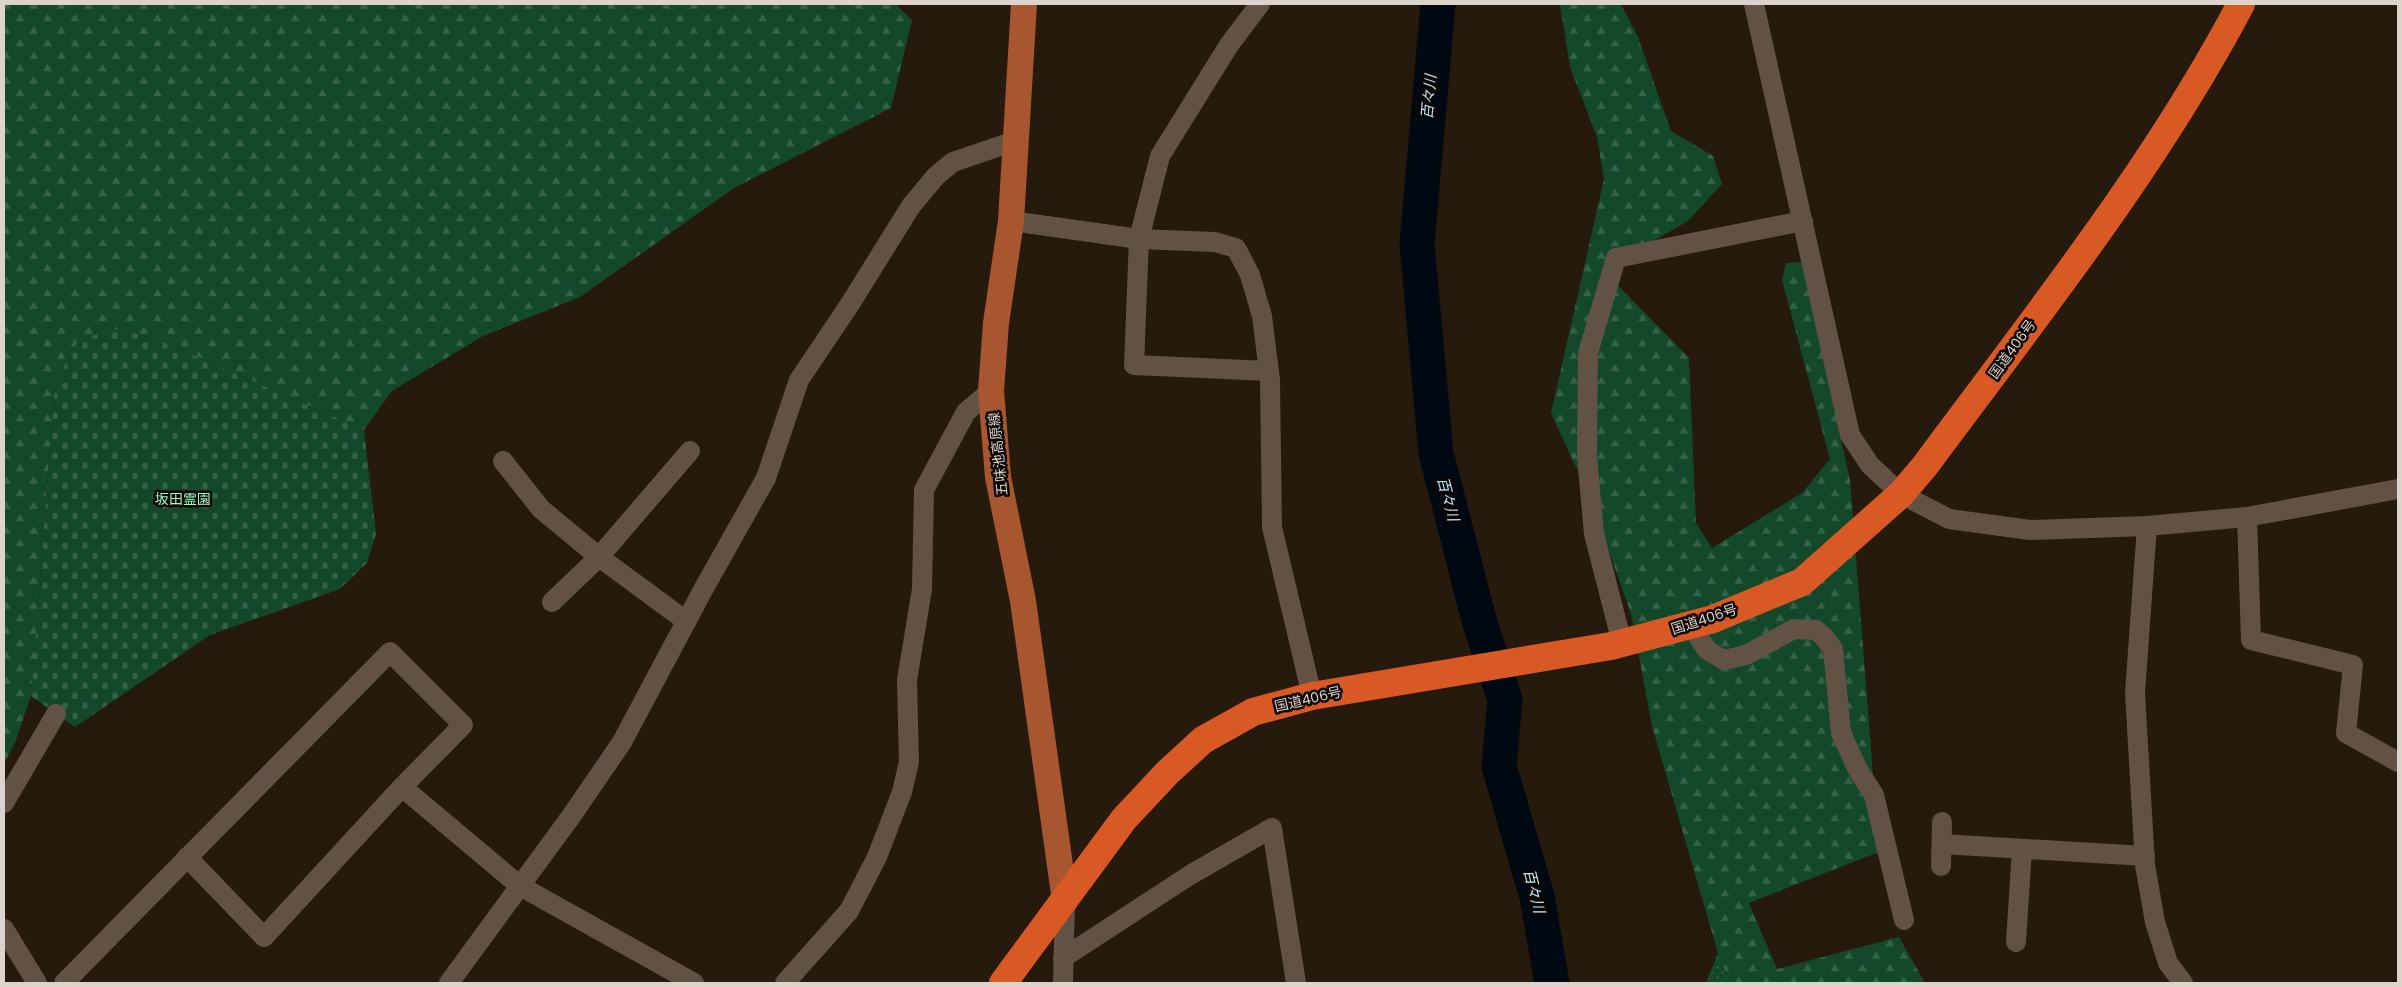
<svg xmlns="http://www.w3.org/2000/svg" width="2402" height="987" viewBox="0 0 2402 987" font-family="Poppins,'Noto Sans JP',sans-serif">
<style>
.grass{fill:url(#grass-dots)}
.forest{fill:url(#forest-firs)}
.cemetery{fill:url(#cemetery-stones)}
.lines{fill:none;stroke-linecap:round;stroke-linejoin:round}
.river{stroke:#000812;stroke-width:35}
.minor{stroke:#615243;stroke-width:20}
.major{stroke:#a85630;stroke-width:26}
.highway{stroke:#d85924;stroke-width:28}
.labels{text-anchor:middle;stroke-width:5;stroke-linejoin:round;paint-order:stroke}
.street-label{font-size:14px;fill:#dcd3ca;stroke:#0b0603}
.park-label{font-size:14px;fill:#9cfebd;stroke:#0b0603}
.water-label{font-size:15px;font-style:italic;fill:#bce5fa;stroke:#0b0603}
</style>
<defs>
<pattern id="grass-dots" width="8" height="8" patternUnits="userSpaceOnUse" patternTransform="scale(1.25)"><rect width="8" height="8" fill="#13492a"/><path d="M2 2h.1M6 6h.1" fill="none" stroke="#356248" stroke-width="1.8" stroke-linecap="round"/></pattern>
<pattern id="forest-firs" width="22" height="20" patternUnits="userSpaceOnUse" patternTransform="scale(1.25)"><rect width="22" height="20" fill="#13492a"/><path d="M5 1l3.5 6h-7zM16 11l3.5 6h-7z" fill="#356248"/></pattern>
<pattern id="cemetery-stones" width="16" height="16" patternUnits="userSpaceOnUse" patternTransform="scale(1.25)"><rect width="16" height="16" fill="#13492a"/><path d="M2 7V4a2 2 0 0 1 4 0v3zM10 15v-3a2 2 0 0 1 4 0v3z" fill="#356248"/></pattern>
</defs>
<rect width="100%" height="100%" fill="#261a0c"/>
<path class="grass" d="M1718,953L1730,983H1706Z"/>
<g class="forest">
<path d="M4,4H895L912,20L891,108L734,188L580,297L483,336L392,391L364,430L162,341L118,329L55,383L31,696L16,740L4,764Z"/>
<path d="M1560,4H1621L1638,37L1671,131L1713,156L1722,184L1688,221L1603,270L1689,358L1696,523L1712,548L1802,493L1830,459L1782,280L1786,263L1802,262L1850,480L1879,852L1749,903L1777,969L1899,937L1925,983H1730L1718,953L1652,726L1631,614L1591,500L1551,413L1604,179L1597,137L1570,67Z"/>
</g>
<path class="cemetery" d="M118,329L162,341L364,430L376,534L367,563L340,589L210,635L75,727L31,696L55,383L79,339Z"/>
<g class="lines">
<path class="river" d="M1438,4L1417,244L1436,453L1479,620L1505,700L1499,766L1537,897L1552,983"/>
<g class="minor">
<path d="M1260,4L1229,45L1160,156L1139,239L1134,365L1269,371"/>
<path d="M1754,4L1850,435L1870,465L1901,494L1949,519L2030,530L2147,526L2247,517L2398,489"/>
<path d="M1011,221L1139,239L1215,242L1236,248L1250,275L1262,316L1270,380L1272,527L1312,696"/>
<path d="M503,461L541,509L599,557L686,621"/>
<path d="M2247,517L2251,640L2353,665L2346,733L2398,762"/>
<path d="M2147,526L2135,693L2145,865L2155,922L2168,963L2183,983"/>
<path d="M552,602L599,557L690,451"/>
<path d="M1691,625L1707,650L1724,660L1746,655L1794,629L1816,630L1824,637L1833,649L1841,733L1858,770L1874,795L1904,920"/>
<path d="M1622,643L1594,534L1587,456L1588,353L1616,258L1803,221"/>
<path d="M4,803L56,714"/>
<path d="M1942,844L2145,856"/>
<path d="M187,857L264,937L402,787"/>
<path d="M1941,866L1942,822"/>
<path d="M4,929L37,983"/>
<path d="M2016,942L2022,849"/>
<path d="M1063,958L1190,875L1272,828L1296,983"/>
<path d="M64,983L390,652L463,725L402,787L520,886L694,983"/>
<path d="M449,983L572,815L622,742L704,588L766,478L799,380L850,304L911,206L936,176L953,162L1015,141"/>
<path d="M785,983L849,911L877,857L902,792L909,762L907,680L922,589L924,490L966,412L991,391"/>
<path d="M1063,983L1065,901"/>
</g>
<path class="major" d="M1024,4L1011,221L996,323L991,391L998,477L1023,601L1065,901"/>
<path class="highway" d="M1003,983L1124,819L1168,772L1203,740L1253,712L1312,696L1611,646L1713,619L1802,582L1901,494L1924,467C2035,317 2154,169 2241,4"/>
</g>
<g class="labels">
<g class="street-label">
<text transform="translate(2012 349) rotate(-54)" y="5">国道406号</text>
<text transform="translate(998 454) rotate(-96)" y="5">五味池高原線</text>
<text transform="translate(1704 619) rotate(-18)" y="5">国道406号</text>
<text transform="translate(1308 699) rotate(-13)" y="5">国道406号</text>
</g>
<g class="park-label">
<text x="183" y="504">坂田霊園</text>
</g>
<g class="water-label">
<text transform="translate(1429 97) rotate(-85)" y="5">百々川</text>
<text transform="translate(1448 499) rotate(75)" y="5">百々川</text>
<text transform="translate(1534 891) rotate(76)" y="5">百々川</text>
</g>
</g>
<rect width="2402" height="987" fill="none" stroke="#dcd3ca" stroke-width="10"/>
</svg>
